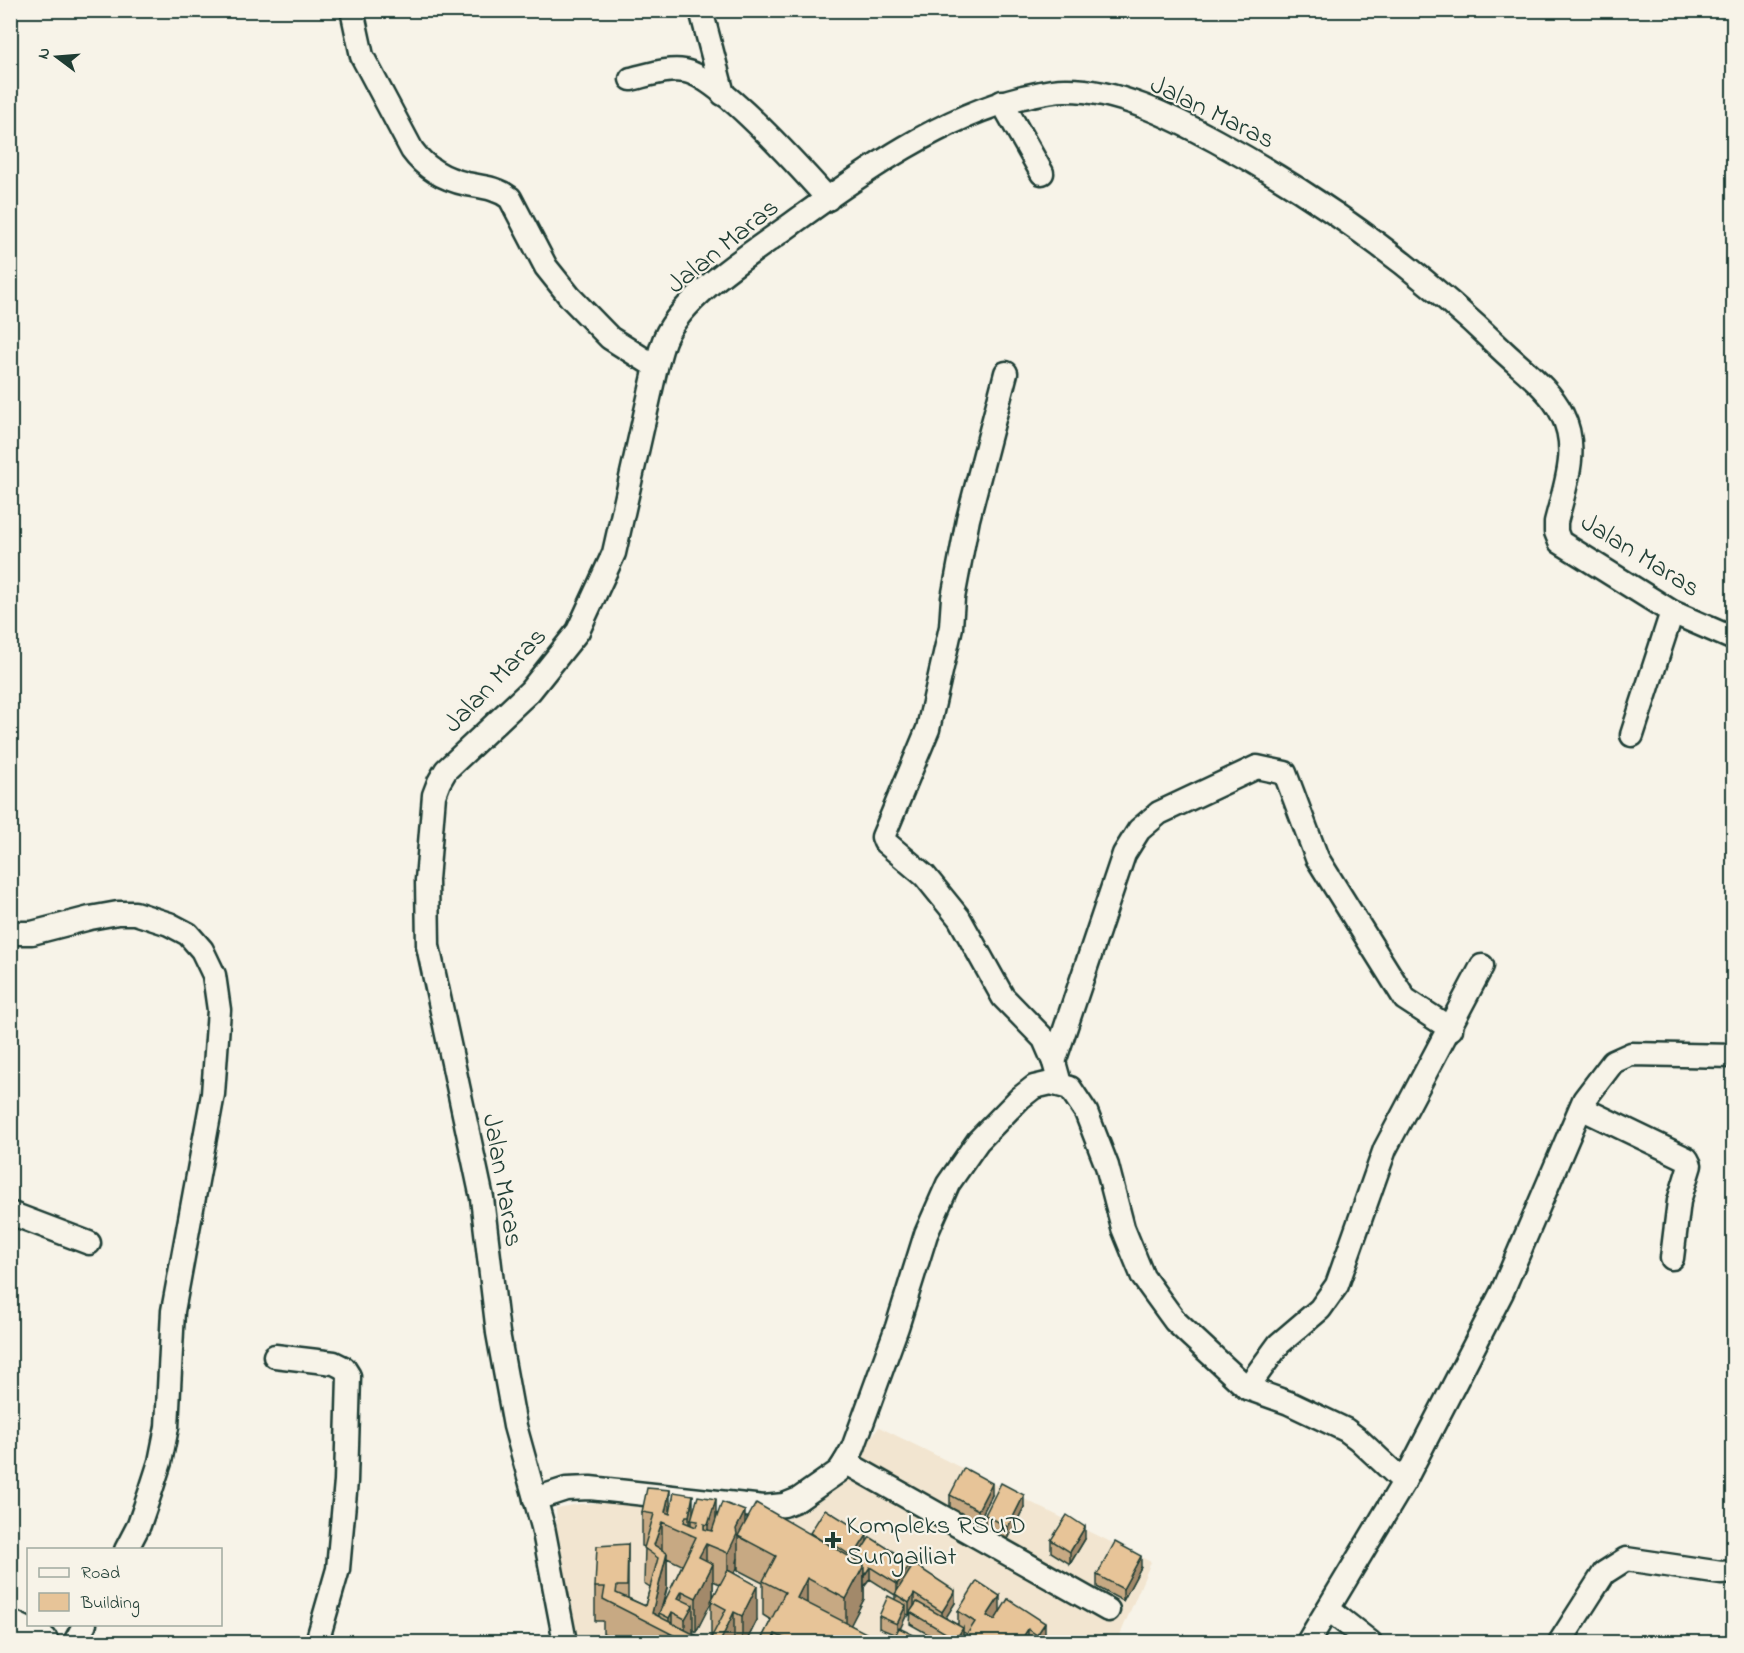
<svg xmlns="http://www.w3.org/2000/svg" width="1744" height="1653" viewBox="0 0 1744 1653" font-family="'Indie Flower',sans-serif">
<style>
.built{fill:#f2e5d0}
.lines{fill:none;stroke-linecap:round;stroke-linejoin:round}
.minor-casing{stroke:#1f3d34;stroke-width:27}
.trunk-casing{stroke:#1f3d34;stroke-width:38}
.minor{stroke:#f7f3e8;stroke-width:22}
.trunk{stroke:#f7f3e8;stroke-width:33}
.wall{fill:#c7a983;stroke:#1f3d34;stroke-width:1.5;fill-rule:evenodd}
.shaded-wall{fill:#a2896a;stroke:#1f3d34;stroke-width:1.5}
.building{fill:#e7c498;stroke:#1f3d34;stroke-width:1.5}
.poi-dot{fill:#1f3d34;stroke:#f7f3e8;stroke-width:2}
.labels{text-anchor:middle;stroke-width:4.5;stroke-linejoin:round;paint-order:stroke}
.street-label{font-size:27px;fill:#1f3d34;stroke:#f7f3e8}
.poi-label{font-size:27px;fill:#1f3d34;stroke:#f7f3e8;text-anchor:start}
</style>
<rect width="100%" height="100%" fill="#f7f3e8"/>
<filter id="ink" filterUnits="userSpaceOnUse"><feTurbulence type="fractalNoise" baseFrequency=".0167" numOctaves="2"/><feDisplacementMap in="SourceGraphic" scale="12" xChannelSelector="R" yChannelSelector="G"/><feConvolveMatrix kernelMatrix="1 2 1 2 8 2 1 2 1" color-interpolation-filters="sRGB"/></filter>
<g filter="url(#ink)">
<path class="built" d="M879,1427L1151,1562L1117,1642H571L559,1569L556,1508L579,1504L607,1502L661,1505L722,1516L788,1519L832,1491Z"/>
<g class="lines">
<defs>
<g id="minor">
<path d="M352,10L362,56L412,150C425,168 444,179 467,184C483,187 497,188 510,198L546,267L570,297L610,338L656,367"/>
<path d="M701,10L723,94"/>
<path d="M631,79C648,75 667,68 685,71C719,77 802,170 828,199"/>
<path d="M1002,102L1042,173"/>
<path d="M1006,373L968,519L953,598L951,627L928,729L883,837L885,842L925,876L959,918L1003,997L1044,1039L1054,1062L1060,1084"/>
<path d="M1632,735L1672,612"/>
<path d="M10,931L18,933H32L90,918L118,913H135L169,924L188,934L202,950L214,975L219,1010L213,1094L173,1311L167,1427L160,1462L150,1493L139,1525L126,1550"/>
<path d="M1054,1062L1124,854L1139,830L1159,813L1257,767L1285,773L1317,858L1405,999L1451,1029"/>
<path d="M1581,1108L1687,1159L1690,1165L1679,1201L1672,1258"/>
<path d="M10,1213L89,1243"/>
<path d="M275,1356L334,1363L344,1368L349,1376L346,1481L338,1569L317,1642"/>
<path d="M1247,1388L1279,1344L1320,1309L1337,1285L1385,1149L1482,966"/>
<path d="M845,1462L1108,1610"/>
<path d="M535,1499L566,1489L590,1488L764,1507L784,1505L799,1499L839,1471L845,1462L853,1448L897,1327L926,1234L948,1184L978,1141L1020,1098L1034,1087L1051,1083L1070,1088L1086,1112L1107,1166L1123,1228L1143,1277L1175,1321L1247,1388L1289,1403L1346,1430L1358,1439L1404,1482"/>
<path d="M1328,1609L1370,1642"/>
<path d="M75,1642L85,1624"/>
<path d="M565,1642L543,1527L515,1426L498,1333L482,1198L428,946L427,880L434,795L439,782L446,770L530,691L578,631L614,553L656,367C659,358 661,347 665,338C685,293 757,250 797,220C865,171 941,117 1023,97C1037,94 1051,90 1065,90C1116,89 1172,117 1216,141C1321,198 1418,268 1503,351C1523,370 1550,389 1562,414C1580,449 1565,486 1556,522V532L1560,542L1672,612L1734,639"/>
<path d="M1308,1642L1404,1482L1502,1292L1584,1100L1613,1062L1631,1054L1734,1056"/>
<path d="M1560,1642L1604,1573L1626,1559L1721,1573L1734,1572"/>
</g>
<path id="trunk" d="M10,1627L41,1642"/>
</defs>
<use href="#minor" class="minor-casing"/>
<use href="#trunk" class="trunk-casing"/>
<use href="#minor" class="minor"/>
<use href="#trunk" class="trunk"/>
</g>
<g class="wall">
<path d="M950,1495H992L978,1522L950,1507Z"/>
<path d="M1024,1507L1008,1539L985,1527V1515Z"/>
<path d="M670,1510L693,1514L716,1521L745,1524L867,1542L911,1569L955,1603L945,1618L958,1625V1611L1000,1613L1008,1599L1045,1640L1044,1642H962L967,1634L963,1632L961,1642H942L910,1624L911,1611L909,1615L906,1614V1616L896,1635L879,1628V1616L895,1599V1595L870,1579L864,1587V1599L850,1625L880,1642H760L771,1620L763,1615V1583L738,1570V1558L737,1562V1568L734,1574L757,1620L746,1642H709L712,1636H711V1601L696,1632L693,1630V1634L709,1642H620L603,1633V1621H595V1587L628,1544V1598L645,1606L650,1587L644,1583L645,1547L642,1546V1512ZM667,1558L682,1565L662,1608L667,1588ZM713,1581L720,1584L713,1599Z"/>
<path d="M1085,1539L1070,1564L1051,1552V1540Z"/>
<path d="M1141,1567L1123,1601L1097,1587V1575Z"/>
</g>
<g class="shaded-wall">
<path d="M992,1483V1495L978,1522V1510Z"/>
<path d="M670,1490V1526L665,1512Z"/>
<path d="M693,1495V1520H691V1535L689,1534V1516Z"/>
<path d="M1024,1495V1507L1008,1539V1527Z"/>
<path d="M716,1499V1533L708,1545V1525Z"/>
<path d="M745,1511V1539L738,1536V1558L737,1562V1568L728,1588V1553L736,1529Z"/>
<path d="M662,1522V1556L658,1558L654,1545Z"/>
<path d="M704,1524V1546L706,1544V1578L699,1557Z"/>
<path d="M1085,1527V1539L1070,1564V1552Z"/>
<path d="M867,1535V1547L853,1569V1557Z"/>
<path d="M667,1553V1588L660,1613H659V1617L652,1613Z"/>
<path d="M1141,1556V1567L1123,1601V1589Z"/>
<path d="M911,1563V1575L897,1596V1584Z"/>
<path d="M713,1564V1599L696,1632V1598Z"/>
<path d="M864,1565V1599L846,1634V1599Z"/>
<path d="M870,1567V1579L864,1587V1576Z"/>
<path d="M807,1578V1613L797,1598Z"/>
<path d="M757,1586V1620L746,1642H742V1616Z"/>
<path d="M682,1591V1617L678,1598Z"/>
<path d="M955,1591V1603L942,1624V1612Z"/>
<path d="M914,1594V1606L909,1615V1603Z"/>
<path d="M1000,1596V1613L987,1634V1616Z"/>
<path d="M693,1605V1639L685,1641V1619Z"/>
<path d="M906,1605V1616L897,1636V1624Z"/>
<path d="M672,1612V1635L669,1633V1618Z"/>
<path d="M734,1612V1642H720Z"/>
<path d="M1045,1623V1640L1044,1642H1037V1635Z"/>
<path d="M963,1628V1640L961,1642H955Z"/>
<path d="M1028,1629V1642H1020Z"/>
<path d="M775,1634V1642H771Z"/>
</g>
<g class="building">
<path d="M964,1468L992,1483L978,1510L950,1495Z"/>
<path d="M1001,1483L1024,1495L1008,1527L985,1515Z"/>
<path d="M647,1488L670,1490L665,1512L670,1514L674,1492L693,1495L689,1516H686L684,1522L696,1527L698,1521L691,1520L698,1496L716,1499L708,1525L704,1524V1529L712,1531L722,1502L745,1511L736,1529L737,1534L728,1553L706,1544L699,1557L713,1564L696,1598L682,1591L678,1598L693,1605L685,1619L672,1612L669,1618L659,1613L696,1537L662,1522L654,1545L667,1553L652,1613L709,1642H687L603,1599L605,1587H595L597,1546L628,1544L627,1586H617L616,1593L645,1606L658,1558L644,1548L654,1514L642,1512Z"/>
<path d="M756,1503L864,1565L846,1599L807,1578L797,1598L880,1640L879,1642H793L775,1634L771,1642H760L785,1592L763,1581L776,1556L738,1536Z"/>
<path d="M825,1509L867,1535L853,1557L826,1539L824,1542L810,1533Z"/>
<path d="M1067,1515L1085,1527L1070,1552L1051,1540Z"/>
<path d="M870,1537L911,1563L897,1584L870,1567L864,1576V1565L855,1560Z"/>
<path d="M1115,1542L1141,1556L1123,1589L1097,1575Z"/>
<path d="M914,1564L955,1591L942,1612L914,1594L909,1603L895,1594Z"/>
<path d="M728,1570L757,1586L742,1616L734,1612L720,1642H709L726,1609L711,1601Z"/>
<path d="M977,1581L1000,1596L987,1616L995,1620L1008,1599L1045,1623L1037,1635L1028,1629L1020,1642H962L975,1622L958,1611Z"/>
<path d="M888,1596L906,1605L897,1624L879,1616Z"/>
<path d="M917,1602L963,1628L955,1641L958,1642H945L949,1635L910,1612Z"/>
<path d="M899,1628L928,1642H892Z"/>
</g>
</g>
<path class="poi-dot" d="M830 1531h6v6h6v6h-6v6h-6v-6h-6v-6h6z"/>
<g class="labels">
<g class="street-label">
<text transform="translate(1213 111) rotate(26)" y="9">Jalan Maras</text>
<text transform="translate(722 245) rotate(-39)" y="9">Jalan Maras</text>
<text transform="translate(1641 554) rotate(32)" y="9">Jalan Maras</text>
<text transform="translate(494 679) rotate(-46)" y="9">Jalan Maras</text>
<text transform="translate(504 1180) rotate(80)" y="9">Jalan Maras</text>
</g>
<g class="poi-label">
<text x="846" y="1533">Kompleks RSUD<tspan x="846" dy="31">Sungailiat</tspan></text>
</g>
</g>
<rect width="1744" height="1653" fill="none" stroke="#f7f3e8" stroke-width="36"/>
<rect x="18" y="18" width="1708" height="1617" fill="none" stroke="#1f3d34" stroke-width="2" filter="url(#ink)"/>
<rect x="27" y="1548" width="195" height="78" fill="#f7f3e8" stroke="#a1aaa0" stroke-width="1.5"/>
<rect x="39" y="1568" width="30" height="9" fill="#f7f3e8" stroke="#a1aaa0" stroke-width="1.5"/>
<text x="81" y="1578" font-size="18" fill="#1f3d34">Road</text>
<rect x="39" y="1593" width="30" height="18" fill="#e7c498" stroke="#a1aaa0" stroke-width="1.5"/>
<text x="81" y="1608" font-size="18" fill="#1f3d34">Building</text>
<g transform="translate(57 57) rotate(286)" stroke="#f7f3e8" stroke-width="4.5" paint-order="stroke">
<path d="M0-4.5L10 22L0 15L-10 22Z" fill="#1f3d34"/>
<text y="-9" font-size="16" font-weight="bold" text-anchor="middle" fill="#1f3d34">N</text>
</g>
</svg>
